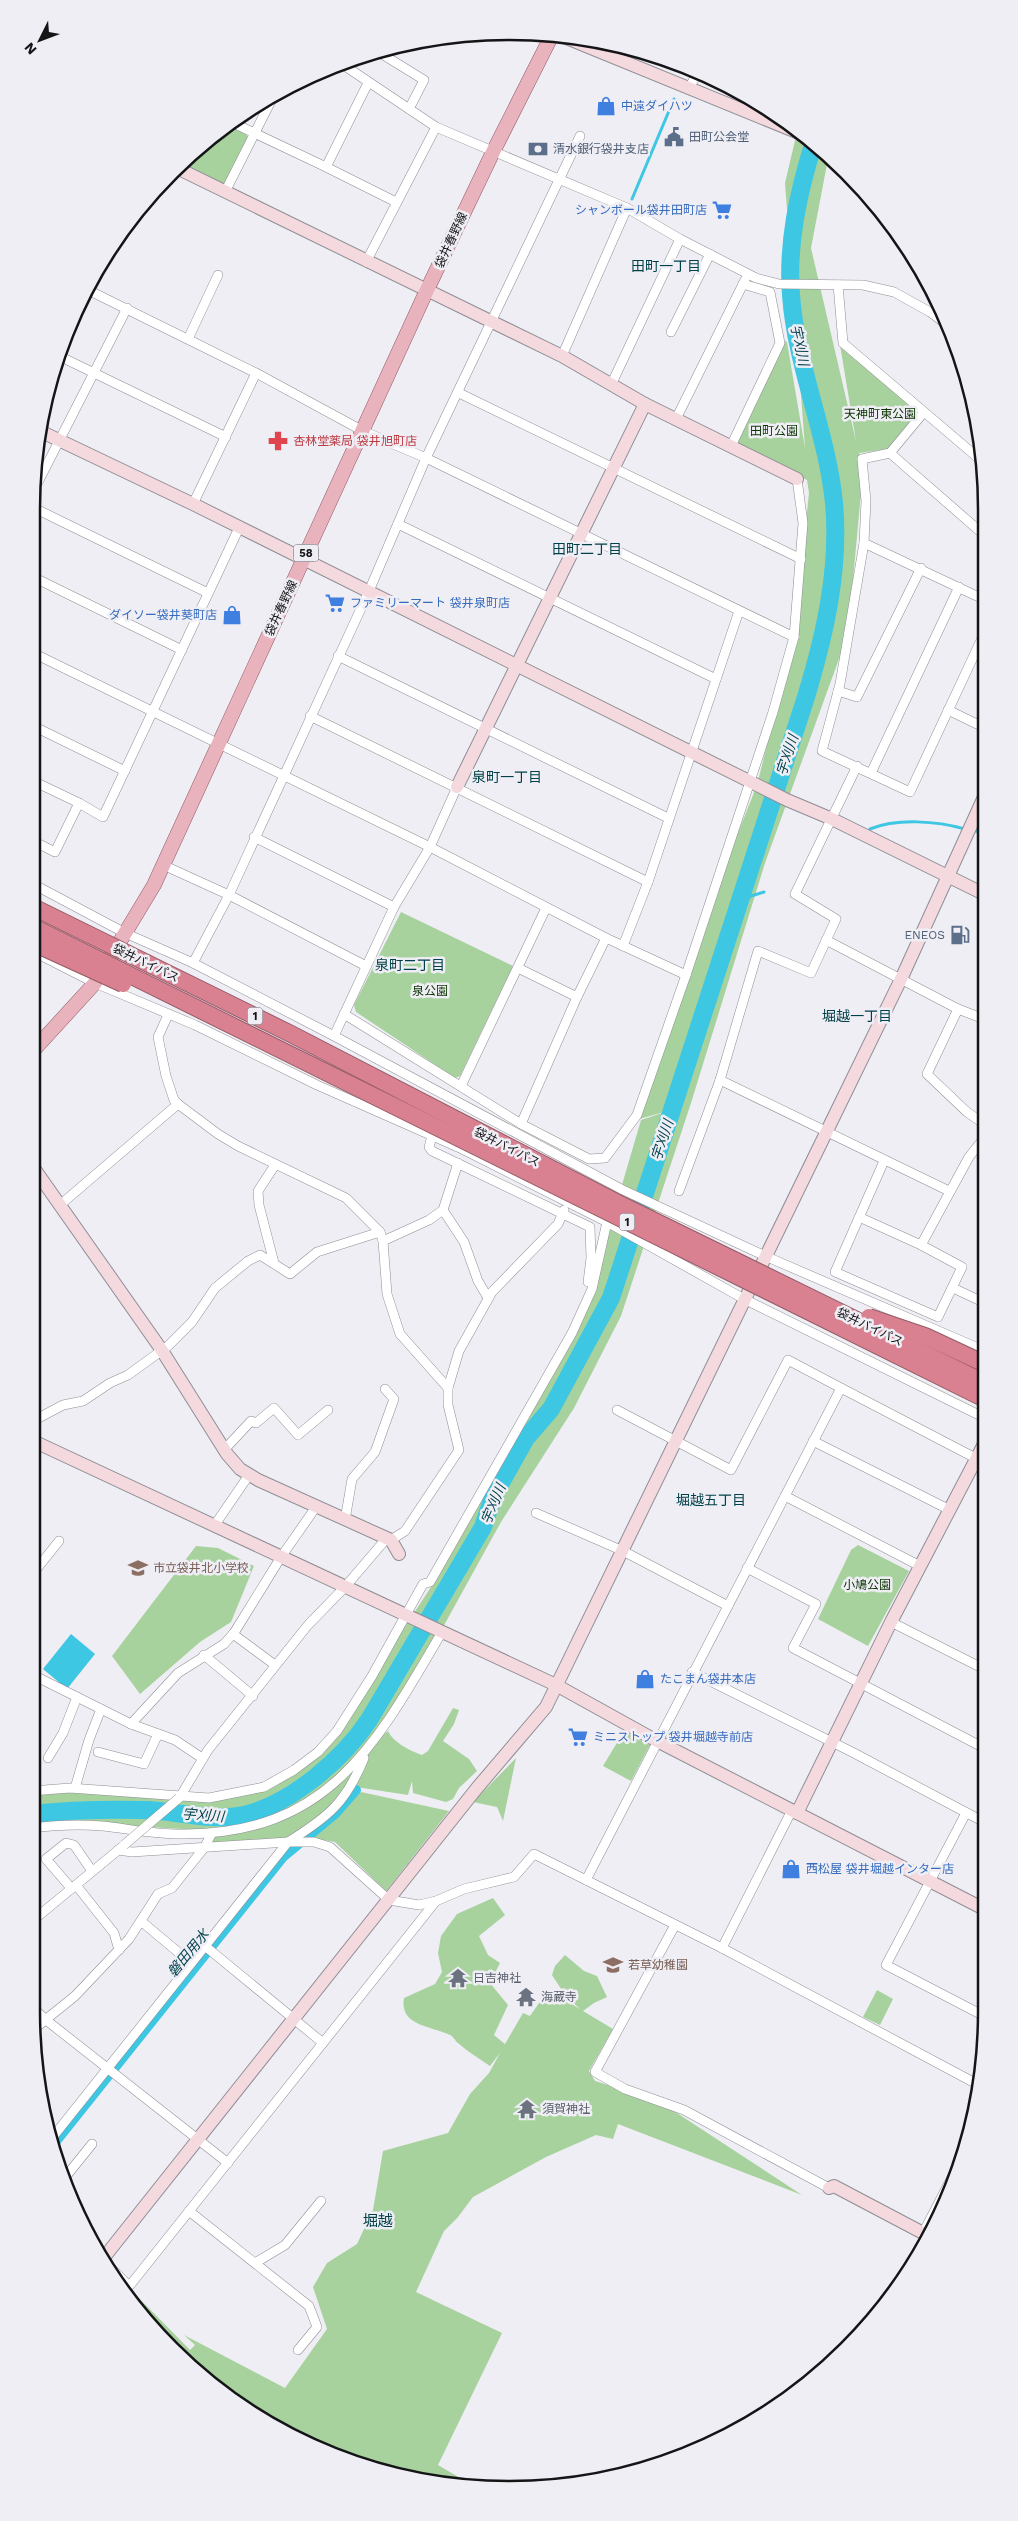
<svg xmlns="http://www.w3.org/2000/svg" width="1018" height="2521" viewBox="0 0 1018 2521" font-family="'Work Sans','Noto Sans JP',sans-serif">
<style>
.green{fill:#a7d29d}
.water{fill:#3dc7e2}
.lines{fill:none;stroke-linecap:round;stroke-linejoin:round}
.stream{stroke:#3dc7e2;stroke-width:3}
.canal{stroke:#3dc7e2;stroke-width:10}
.river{stroke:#3dc7e2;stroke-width:18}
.street-casing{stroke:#8e8e94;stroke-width:10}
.secondary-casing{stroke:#8e8e94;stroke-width:14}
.primary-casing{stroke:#945b66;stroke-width:15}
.street{stroke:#fff;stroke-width:9}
.secondary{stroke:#f4d9de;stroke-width:12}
.primary{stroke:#e8b3bc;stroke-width:14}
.street-bridge-casing{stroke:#8e8e94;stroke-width:10;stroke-linecap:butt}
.highway-bridge-casing{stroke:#945b66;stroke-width:18;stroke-linecap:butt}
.street-bridge{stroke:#fff;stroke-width:9}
.highway-bridge{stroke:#d98190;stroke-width:16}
.labels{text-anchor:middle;stroke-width:5;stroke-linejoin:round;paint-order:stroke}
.shield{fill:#efeef5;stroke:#56565a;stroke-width:1}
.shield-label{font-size:11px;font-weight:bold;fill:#151517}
.shop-label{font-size:12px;fill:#366cbe;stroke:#efeef5;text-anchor:start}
.service-label{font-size:12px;fill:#4e5e75;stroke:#efeef5;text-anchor:start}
.street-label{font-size:12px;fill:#151517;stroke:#efeef5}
.park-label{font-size:12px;fill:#0b3401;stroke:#efeef5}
.health-label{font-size:12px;fill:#be3a42;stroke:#efeef5;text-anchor:start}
.education-label{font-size:12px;fill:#785e54;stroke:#efeef5;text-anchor:start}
.worship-label{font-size:12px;fill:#5b616d;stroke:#efeef5;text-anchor:start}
.neighbourhood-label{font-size:14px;fill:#004048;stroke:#efeef5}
.water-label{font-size:14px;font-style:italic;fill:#04434e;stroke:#efeef5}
.quarter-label{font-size:15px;fill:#004048;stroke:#efeef5}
.rim{fill:none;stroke:#151517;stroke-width:2.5}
</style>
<rect width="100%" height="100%" fill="#efeef5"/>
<g class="green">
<path d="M227,124L246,133L248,139L226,184L222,186L184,168L182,163Z"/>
<path d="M797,132L828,159L811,248L856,441L840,345L916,409L917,414L888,449L859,453L863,471L848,634L765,863L691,1103L621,1316L574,1408L501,1522L405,1696L369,1747L388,1731C393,1742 408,1750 422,1755L428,1751L453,1708L459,1710L454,1724L443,1741L469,1759L477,1771L459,1788L453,1799L446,1802L413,1793L412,1781L408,1795L356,1787L369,1748L350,1789L288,1842L206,1844L212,1833L224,1832C160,1828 95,1821 31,1828V1792L44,1790L209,1798L288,1776L325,1748L433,1584L597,1283L609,1229L641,1120L671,1110L632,1121L706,913L757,785L794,637L809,493L807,480L738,445L736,441L785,341L787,342L805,448L785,183Z"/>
<path d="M401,912L513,966L460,1076L455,1078L356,1012L354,1005Z"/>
<path d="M858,1545L909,1571L868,1646L818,1619L851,1550Z"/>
<path d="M196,1546L218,1548L254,1566L231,1622L200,1642L140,1694L112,1656Z"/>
<path d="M624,1731L650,1745L631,1781L603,1766Z"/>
<path d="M516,1758L503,1821L497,1807L473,1802Z"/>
<path d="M361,1792L449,1811L386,1891L335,1842L311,1838Z"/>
<path d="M493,1898L505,1915L479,1936L488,1955L500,1963L490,1983L508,2005L494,2035L505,2044L523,2013L530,2016L548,1990L580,2009L565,1995L552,1975L555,1966L565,1955L584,1971L597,1976L607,1997L594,2003L583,2011L613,2029L589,2071L595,2081L657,2100L802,2195L618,2124L613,2139L596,2135L546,2157L473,2197L458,2217L444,2231L416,2292L502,2333L438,2465L472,2485L446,2486L356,2464L270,2426L150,2327L125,2292L130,2289L190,2350L195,2345L184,2335L285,2388L327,2329L313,2287L327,2263L357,2244L373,2210L383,2151L448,2133L470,2094L489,2073L500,2053L490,2066C480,2059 468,2052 458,2043C455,2041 454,2037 450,2035C432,2026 399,2026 404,1998L435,1984L442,1972L438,1953L441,1936L457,1914Z"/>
<path d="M877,1990L893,1999L880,2025L863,2017Z"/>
</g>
<path class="water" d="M71,1634L95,1654L67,1689L43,1669Z"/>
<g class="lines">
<g class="stream">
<path d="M632,199L674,99"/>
<path d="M870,829C897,818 937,821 965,829"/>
<path d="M971,830L984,833"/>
<path d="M739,900L764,892"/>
</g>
<path class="canal" d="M53,2145L283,1857L335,1814L356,1790"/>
<path class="river" d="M31,1814C69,1810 107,1809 145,1810C177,1811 212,1822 244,1815C291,1804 343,1759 369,1720L483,1527L493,1497L526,1438L551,1409L611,1298L806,697C825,634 840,569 834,503C827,432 796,366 791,295C787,244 798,194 813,145"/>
<defs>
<g id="street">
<path d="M377,51L424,80L409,109"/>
<path d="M342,64L436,127L627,208L680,239L756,278L779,284L863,285L894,292L930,312L946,324"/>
<path d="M689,88L697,74"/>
<path d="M231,122L326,167L368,83"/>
<path d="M326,167L396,202"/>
<path d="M225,192L274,95"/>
<path d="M366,262L436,127"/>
<path d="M838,285L843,343L983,462"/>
<path d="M86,289L256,373L363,431L426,458L794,637"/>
<path d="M671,332L710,254"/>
<path d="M188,339L218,275"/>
<path d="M57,355L226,437"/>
<path d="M562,356L627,208"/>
<path d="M611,385L680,239"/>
<path d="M459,393L801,559"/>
<path d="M924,412L890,453L862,459L866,501L864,543L983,599"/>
<path d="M676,419L745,280"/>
<path d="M731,446L780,343L770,292L743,284"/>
<path d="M890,453L983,534"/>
<path d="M34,490L127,308"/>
<path d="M193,504L256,373"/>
<path d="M32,507L208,593"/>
<path d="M398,524L716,679"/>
<path d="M864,543L840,684L822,751L910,792L983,636"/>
<path d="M31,576L182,650"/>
<path d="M31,652L430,847L606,938L686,975"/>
<path d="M338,656L668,818"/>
<path d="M838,691L857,697L921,568"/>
<path d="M948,710L983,727"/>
<path d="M310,716L648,882"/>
<path d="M31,725L125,771"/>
<path d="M871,773L959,587"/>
<path d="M31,780L79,803"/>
<path d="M254,837L394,907"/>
<path d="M31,840L55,852L79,803L103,817L239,528"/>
<path d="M163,865L229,895L366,966"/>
<path d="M31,883L125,933L193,963L334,1036L623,1190L765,1256L985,1351"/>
<path d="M826,940L958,1009L984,1019"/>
<path d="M623,946L648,882L739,611"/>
<path d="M36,953L95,983L195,1025L317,1085L462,1149L607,1222L744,1299L985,1418"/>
<path d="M193,963L229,895L369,591L426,458L580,136"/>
<path d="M518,968L577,997"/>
<path d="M958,1009L927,1074L967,1112L984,1124"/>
<path d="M344,1014L521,1124L589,1159L605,1158L637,1115L686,975L773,712L794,637L803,523L797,479"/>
<path d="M168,1015L158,1037L166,1076L174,1100L178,1104L218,1134L238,1146L346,1198L380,1232L383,1241L387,1294L400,1334L448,1388"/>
<path d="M334,1036L394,907L430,847L457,787"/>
<path d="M720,1080L949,1191"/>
<path d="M461,1086L546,908"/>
<path d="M521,1124L577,997L606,938"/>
<path d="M432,1136L429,1147L432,1151L590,1227L591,1258L588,1282"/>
<path d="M679,1191L720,1080L758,951L811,973L836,919L795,894L857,766"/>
<path d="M60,1205L178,1104"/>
<path d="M443,1210L464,1242L478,1281L488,1298"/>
<path d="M859,1217L921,1245L962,1267L938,1317L835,1272L884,1161"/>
<path d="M383,1241L429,1220L443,1210L458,1163"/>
<path d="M921,1245L969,1157L984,1138"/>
<path d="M274,1263L259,1205L258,1191L275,1165"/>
<path d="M953,1288L985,1303"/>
<path d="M617,1410L731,1470L788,1360L841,1388"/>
<path d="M31,1422L63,1405L83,1401L110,1383L128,1375L168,1346L192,1322L215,1288L248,1261L260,1255L290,1274L317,1252L380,1232"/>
<path d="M813,1441L950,1510"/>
<path d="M224,1450L251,1421L256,1423L274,1408L298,1435L328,1410"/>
<path d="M785,1496L920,1566"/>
<path d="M536,1513L623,1551L728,1606"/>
<path d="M345,1520L352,1479L375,1452L394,1399L385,1389"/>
<path d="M214,1526L249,1475"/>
<path d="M391,1540L405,1531L459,1450L448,1405V1388L459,1351L492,1292L558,1224L564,1210"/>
<path d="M747,1568L816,1604L793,1648L986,1749"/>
<path d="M31,1576L59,1541"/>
<path d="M891,1622L986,1670"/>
<path d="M233,1634L275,1665"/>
<path d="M204,1655L253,1696"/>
<path d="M692,1672L852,1752L986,1823"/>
<path d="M31,1674L131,1724L175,1740L202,1758"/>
<path d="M131,1724L178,1673L224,1644L234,1633L281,1557L316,1507"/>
<path d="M98,1752L144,1764L158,1734"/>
<path d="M48,1758L63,1733L77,1697"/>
<path d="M75,1788L89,1740L101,1709"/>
<path d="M31,1791L70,1788L209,1798L264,1787L294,1770L318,1752L337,1731L372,1676L423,1584L430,1582L572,1333L592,1289L607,1222"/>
<path d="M180,1797L208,1750L308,1625L345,1587L386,1539"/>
<path d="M966,1813L886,1965L986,2017"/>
<path d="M31,1828C55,1825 79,1824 103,1826C130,1829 158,1835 186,1834C330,1833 377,1743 442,1632"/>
<path d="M118,1850L132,1852L288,1842H314L330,1847L389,1900L419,1905L436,1901L464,1889L514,1877L534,1854L722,1948L975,2083"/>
<path d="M586,1880L841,1388L985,1463"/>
<path d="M76,1885L114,1933L119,1950"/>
<path d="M71,1888L46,1859L66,1843L74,1845L92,1871"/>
<path d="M141,1921L191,1963"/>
<path d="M31,1922L122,1847"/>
<path d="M675,1925L595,2072L625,2089L684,2110L829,2188"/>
<path d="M205,1946L323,2043"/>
<path d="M722,1948L792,1810"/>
<path d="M31,2006L46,2020L228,2163"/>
<path d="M34,2029L75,1996L129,1939L158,1894L172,1888L204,1848L212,1833"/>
<path d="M52,2138L288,1842C328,1817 346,1803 364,1758"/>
<path d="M63,2180L92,2144"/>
<path d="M189,2211L309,2306L317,2327L298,2350"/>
<path d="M923,2233L963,2156"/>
<path d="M100,2257L129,2286"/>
<path d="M255,2263L285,2245L321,2201"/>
<path d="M123,2289L131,2284L436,1901"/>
</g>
<g id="secondary">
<path d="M559,35L799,133"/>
<path d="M177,168L562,356L645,404L797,479"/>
<path d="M44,433L193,504L787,800L832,819L984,894"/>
<path d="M457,787L645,404"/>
<path d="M31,1164L161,1349L227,1454L240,1469L258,1480L391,1540L399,1554"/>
<path d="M31,1440L556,1685L657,1741L986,1910"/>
<path d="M797,1813L891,1622L985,1442"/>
<path d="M829,2188L834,2186L925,2234"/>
<path d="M102,2260L477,1788L546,1707L902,977L984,797"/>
</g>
<path id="primary" d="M31,1053L95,983L154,885L426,292L493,152L552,35"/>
</defs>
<use href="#street" class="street-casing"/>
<use href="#secondary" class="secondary-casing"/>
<use href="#primary" class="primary-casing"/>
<use href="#street" class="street"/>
<use href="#secondary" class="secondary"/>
<use href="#primary" class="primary"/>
<defs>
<path id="street-bridge" d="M124,1845L179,1798"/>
<g id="highway-bridge">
<path d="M31,906L291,1034L620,1204L985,1383"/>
<path d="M31,926L985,1399"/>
<path d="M31,942L123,984"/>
<path d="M869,1317L925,1336L985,1364"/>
</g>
</defs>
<use href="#street-bridge" class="street-bridge-casing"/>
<use href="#highway-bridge" class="highway-bridge-casing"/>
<use href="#street-bridge" class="street-bridge"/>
<use href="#highway-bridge" class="highway-bridge"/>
</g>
<defs>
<symbol id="shop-bare" viewBox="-9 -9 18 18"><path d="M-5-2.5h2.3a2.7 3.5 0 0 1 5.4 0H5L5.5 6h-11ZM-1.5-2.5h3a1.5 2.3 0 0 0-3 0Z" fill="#3f7fe0" stroke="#efeef5" stroke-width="2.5" paint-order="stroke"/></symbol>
<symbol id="civic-bare" viewBox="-9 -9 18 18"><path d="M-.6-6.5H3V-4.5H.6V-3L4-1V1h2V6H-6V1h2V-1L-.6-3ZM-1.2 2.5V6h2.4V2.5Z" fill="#5c6f8a" stroke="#efeef5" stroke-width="2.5" paint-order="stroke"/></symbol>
<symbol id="bank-bare" viewBox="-9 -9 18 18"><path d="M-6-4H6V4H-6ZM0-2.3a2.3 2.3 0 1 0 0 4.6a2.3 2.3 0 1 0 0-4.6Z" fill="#5c6f8a" stroke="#efeef5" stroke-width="2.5" paint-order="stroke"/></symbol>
<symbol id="supermarket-bare" viewBox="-9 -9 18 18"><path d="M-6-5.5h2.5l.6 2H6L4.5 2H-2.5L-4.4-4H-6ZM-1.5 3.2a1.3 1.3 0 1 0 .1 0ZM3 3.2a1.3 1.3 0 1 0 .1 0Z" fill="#3f7fe0" stroke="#efeef5" stroke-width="2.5" paint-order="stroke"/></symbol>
<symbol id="pharmacy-bare" viewBox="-9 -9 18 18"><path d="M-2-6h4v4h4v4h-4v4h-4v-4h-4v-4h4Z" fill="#e0444e" stroke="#efeef5" stroke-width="2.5" paint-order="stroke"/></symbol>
<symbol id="fuel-bare" viewBox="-9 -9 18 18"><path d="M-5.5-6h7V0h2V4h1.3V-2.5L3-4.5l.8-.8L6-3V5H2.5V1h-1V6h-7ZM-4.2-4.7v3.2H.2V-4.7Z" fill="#5c6f8a" stroke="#efeef5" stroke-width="2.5" paint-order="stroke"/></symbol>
<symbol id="school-bare" viewBox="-9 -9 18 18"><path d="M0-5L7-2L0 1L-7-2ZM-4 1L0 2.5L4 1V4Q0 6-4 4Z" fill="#8d6e63" stroke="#efeef5" stroke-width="2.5" paint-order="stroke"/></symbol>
<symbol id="temple-bare" viewBox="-9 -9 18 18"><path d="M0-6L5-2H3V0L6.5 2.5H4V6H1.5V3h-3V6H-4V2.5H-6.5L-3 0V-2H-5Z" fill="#6b7280" stroke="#efeef5" stroke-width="2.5" paint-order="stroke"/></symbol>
</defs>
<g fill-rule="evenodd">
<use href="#shop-bare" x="592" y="92" width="28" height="28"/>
<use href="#civic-bare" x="660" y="123" width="28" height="28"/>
<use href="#bank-bare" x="524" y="135" width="28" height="28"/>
<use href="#supermarket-bare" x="708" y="196" width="28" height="28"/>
<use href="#pharmacy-bare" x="264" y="427" width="28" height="28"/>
<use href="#supermarket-bare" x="321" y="589" width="28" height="28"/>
<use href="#shop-bare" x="218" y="601" width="28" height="28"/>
<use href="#fuel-bare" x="946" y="921" width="28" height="28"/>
<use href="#school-bare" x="124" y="1554" width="28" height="28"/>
<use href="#shop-bare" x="631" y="1665" width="28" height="28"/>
<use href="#supermarket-bare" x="564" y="1723" width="28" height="28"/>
<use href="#shop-bare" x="777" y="1855" width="28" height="28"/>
<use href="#school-bare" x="599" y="1951" width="28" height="28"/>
<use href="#temple-bare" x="444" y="1964" width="28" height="28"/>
<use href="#temple-bare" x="512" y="1983" width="28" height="28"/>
<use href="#temple-bare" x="513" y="2095" width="28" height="28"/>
</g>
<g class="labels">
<g class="shield">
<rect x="293.5" y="544.5" width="25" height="17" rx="4"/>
<rect x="247.5" y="1007.5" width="15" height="17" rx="4"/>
<rect x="619.5" y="1213.5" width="15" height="17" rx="4"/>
</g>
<g class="shield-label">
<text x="306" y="557">58</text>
<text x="255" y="1020">1</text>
<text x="627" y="1226">1</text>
</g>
<g class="shop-label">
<text x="621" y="110">中遠ダイハツ</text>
<text x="707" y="214" text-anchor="end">シャンボール袋井田町店</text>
<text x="350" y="607">ファミリーマート 袋井泉町店</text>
<text x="217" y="619" text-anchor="end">ダイソー袋井葵町店</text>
<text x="660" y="1683">たこまん袋井本店</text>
<text x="593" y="1741">ミニストップ 袋井堀越寺前店</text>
<text x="806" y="1873">西松屋 袋井堀越インター店</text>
</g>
<g class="service-label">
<text x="689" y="141">田町公会堂</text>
<text x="553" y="153">清水銀行袋井支店</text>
<text x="945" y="939" text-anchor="end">ENEOS</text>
</g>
<g class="street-label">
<text transform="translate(451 240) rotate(-65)" y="4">袋井春野線</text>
<text transform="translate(281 608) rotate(-65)" y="4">袋井春野線</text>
<text transform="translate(146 963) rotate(26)" y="4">袋井バイパス</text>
<text transform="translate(507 1147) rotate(27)" y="4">袋井バイパス</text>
<text transform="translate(870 1327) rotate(26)" y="4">袋井バイパス</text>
</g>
<g class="park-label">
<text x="880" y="418">天神町東公園</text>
<text x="774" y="435">田町公園</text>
<text x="430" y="995">泉公園</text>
<text x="867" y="1589">小鳩公園</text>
</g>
<g class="health-label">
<text x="293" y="445">杏林堂薬局 袋井旭町店</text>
</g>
<g class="education-label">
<text x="153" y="1572">市立袋井北小学校</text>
<text x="628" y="1969">若草幼稚園</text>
</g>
<g class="worship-label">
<text x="473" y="1982">日吉神社</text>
<text x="541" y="2001">海蔵寺</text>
<text x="542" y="2113">須賀神社</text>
</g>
<g class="neighbourhood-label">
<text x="666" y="271">田町一丁目</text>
<text x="587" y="554">田町二丁目</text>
<text x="507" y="782">泉町一丁目</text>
<text x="410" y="970">泉町二丁目</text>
<text x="857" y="1021">堀越一丁目</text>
<text x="711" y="1505">堀越五丁目</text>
</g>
<g class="water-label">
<text transform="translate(800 345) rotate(78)" y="5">宇刈川</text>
<text transform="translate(787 755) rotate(-72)" y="5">宇刈川</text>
<text transform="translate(662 1140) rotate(-72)" y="5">宇刈川</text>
<text transform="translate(493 1504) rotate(-67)" y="5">宇刈川</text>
<text transform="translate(203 1815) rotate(4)" y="5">宇刈川</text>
<text transform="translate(188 1953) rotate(-51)" y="5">磐田用水</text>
</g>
<g class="quarter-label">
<text x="378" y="2226">堀越</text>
</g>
</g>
<path d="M0 0H1018V2521H0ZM509 40H509A469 469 0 0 1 978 509V2012A469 469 0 0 1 509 2481H509A469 469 0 0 1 40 2012V509A469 469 0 0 1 509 40Z" fill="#efeef5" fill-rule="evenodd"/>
<path class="rim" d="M509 40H509A469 469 0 0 1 978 509V2012A469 469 0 0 1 509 2481H509A469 469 0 0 1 40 2012V509A469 469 0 0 1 509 40Z"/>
<g transform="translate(40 40) rotate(228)" stroke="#efeef5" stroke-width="4" paint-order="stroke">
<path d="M0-4L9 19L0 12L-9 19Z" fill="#151517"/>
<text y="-8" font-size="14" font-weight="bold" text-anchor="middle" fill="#151517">N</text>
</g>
</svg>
